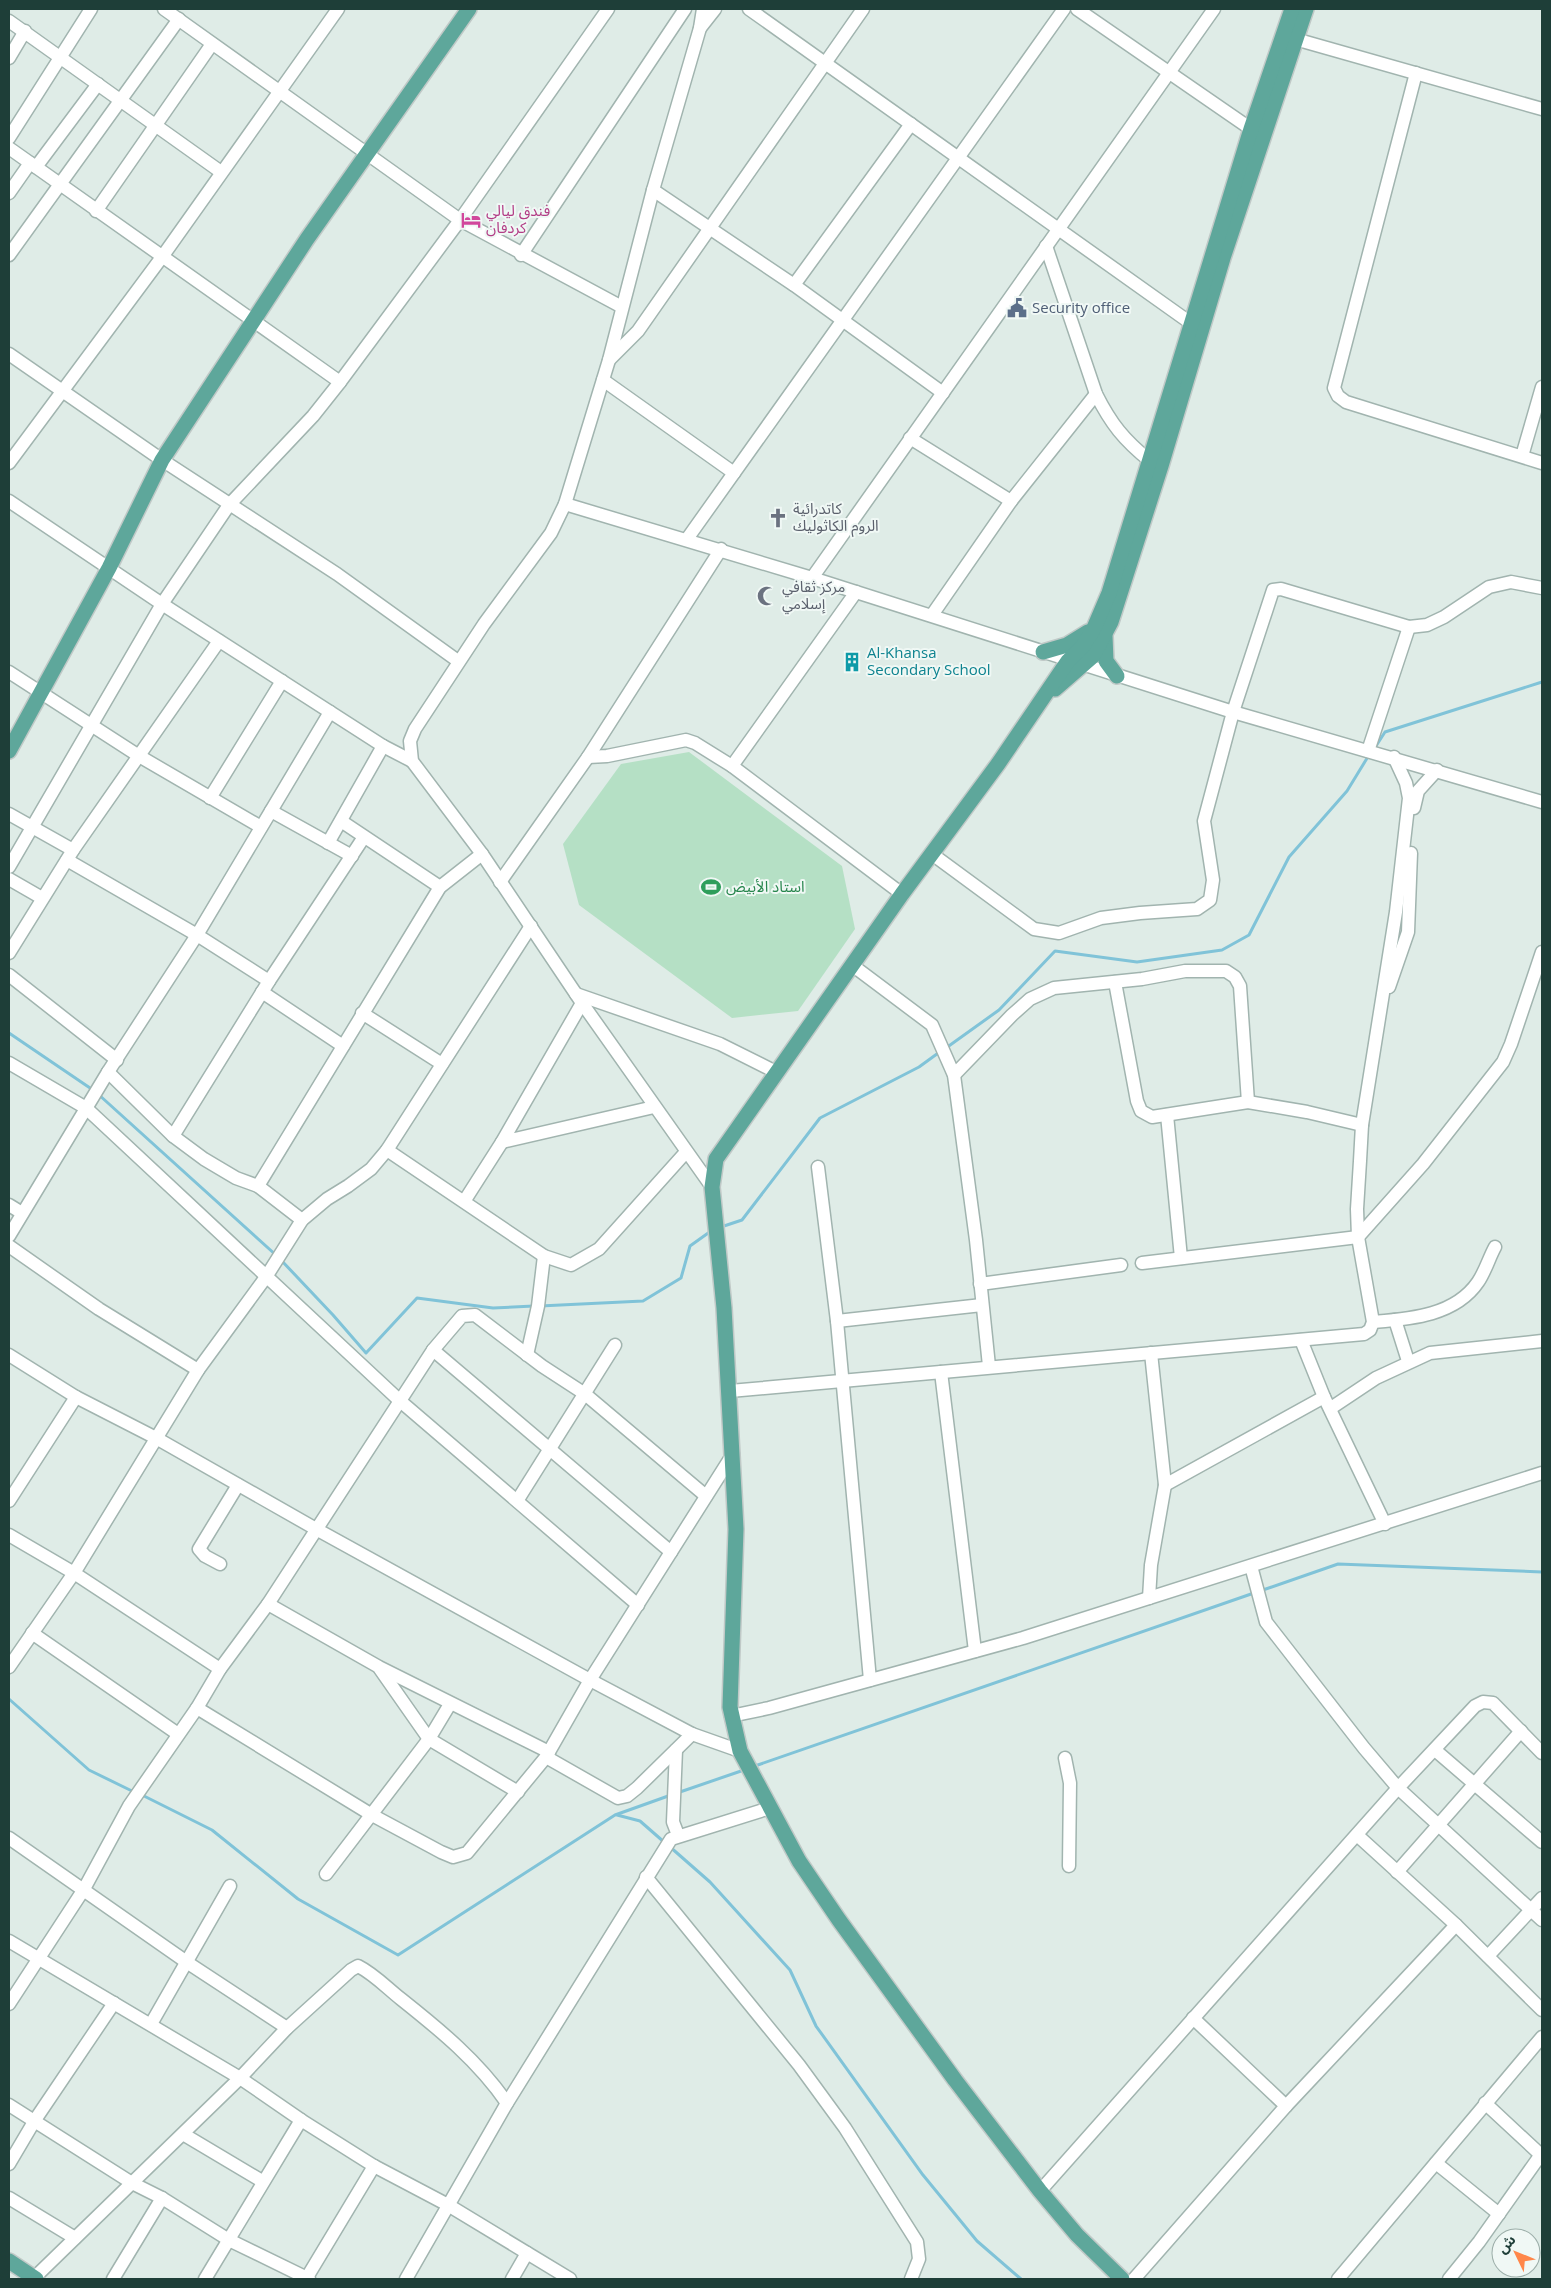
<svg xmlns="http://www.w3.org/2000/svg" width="1551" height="2288" viewBox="0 0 1551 2288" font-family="'Open Sans','Noto Sans Arabic',sans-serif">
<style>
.green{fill:#b5e0c5}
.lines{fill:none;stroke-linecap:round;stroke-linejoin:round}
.stream{stroke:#80c3d8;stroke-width:3}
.minor-casing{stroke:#a1b4af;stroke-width:15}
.major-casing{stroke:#c0c9c7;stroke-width:18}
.minor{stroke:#fff;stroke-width:12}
.major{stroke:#5ea79b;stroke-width:15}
.labels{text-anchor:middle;stroke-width:4;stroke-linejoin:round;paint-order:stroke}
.hotel-label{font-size:15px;fill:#b23c85;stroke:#f0f8f5;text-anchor:start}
.service-label{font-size:15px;fill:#4e5e75;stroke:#f0f8f5;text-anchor:start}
.worship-label{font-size:15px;fill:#5b616d;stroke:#f0f8f5;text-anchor:start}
.culture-label{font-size:15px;fill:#0d838f;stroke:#f0f8f5;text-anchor:start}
.leisure-label{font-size:15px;fill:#27864d;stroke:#f0f8f5;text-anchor:start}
</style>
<rect width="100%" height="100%" fill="#dfece7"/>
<path class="green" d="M689,752L842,866L855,929L798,1011L732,1018L579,905L563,844L621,764Z"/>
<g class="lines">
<g class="stream">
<path d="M1376,746L1385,732L1542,682"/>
<path d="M9,1033L93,1090"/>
<path d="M946,1048L999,1010L1055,951L1137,962L1222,950L1249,935L1289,857L1347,791L1369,755"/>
<path d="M98,1094L277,1256"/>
<path d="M721,1227L742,1220L820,1118L919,1067L941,1051"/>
<path d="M281,1260L333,1315L366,1353L417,1298L493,1308L534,1306"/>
<path d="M540,1306L643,1301L681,1278L690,1246L711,1231"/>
<path d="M1260,1591L1338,1564L1542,1572"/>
<path d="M9,1699L89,1770L134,1792"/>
<path d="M752,1767L1254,1593"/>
<path d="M677,1793L744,1770"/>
<path d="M142,1795L212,1830L298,1899L398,1955L615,1815L671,1795"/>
<path d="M617,1815L640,1821L664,1842"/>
<path d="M669,1846L710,1882L790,1970L816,2026L923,2175L977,2241L1021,2279"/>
</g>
<defs>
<g id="minor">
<path d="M164,9L460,220L622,307"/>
<path d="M703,9L700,28L653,190L609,360L565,504L551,533L484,624L415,729L410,741L412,761L482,854L582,1003L712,1187"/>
<path d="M749,9L1199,329"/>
<path d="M1077,9L1251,129"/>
<path d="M9,21L221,172"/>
<path d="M700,28L715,9"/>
<path d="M1288,37L1542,109"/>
<path d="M9,58L25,31"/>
<path d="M1416,73L1334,388L1338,396L1346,402L1542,463"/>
<path d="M9,138L91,9"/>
<path d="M9,148L340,382"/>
<path d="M36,167L98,84"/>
<path d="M653,190L794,285L943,393"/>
<path d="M9,193L30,163"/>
<path d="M96,211L212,44"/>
<path d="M1046,246L1096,394C1111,424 1124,440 1150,461"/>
<path d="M9,255L179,19"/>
<path d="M521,255L685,9"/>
<path d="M794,285L911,124"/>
<path d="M9,354L162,460L337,574L458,661"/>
<path d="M609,360L638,331L863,9"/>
<path d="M603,380L734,473"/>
<path d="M910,438L1011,501L932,615"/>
<path d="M1522,456L1542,387"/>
<path d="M9,463L162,257L338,9"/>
<path d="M9,501L162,604L383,746L412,761"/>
<path d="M1011,501L1096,394"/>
<path d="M565,504L812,578L1233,712L1542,802"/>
<path d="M687,539L1064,9"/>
<path d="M812,578L1214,9"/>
<path d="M856,592L732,766L902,894"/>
<path d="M9,672L139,756L261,827"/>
<path d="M1368,751L1409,627"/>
<path d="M588,757L607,756L686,740L695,743L732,766"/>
<path d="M210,798L282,681"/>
<path d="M1414,808L1418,791L1437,770"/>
<path d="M271,811L352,856"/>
<path d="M9,814L73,850"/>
<path d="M341,821L440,887"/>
<path d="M328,843L383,746"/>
<path d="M932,854L1034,929L1059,933L1101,918L1140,913L1197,909L1210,900L1213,880L1204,821L1233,712L1273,590L1281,589L1409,627L1427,625L1444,617L1489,587L1511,582L1542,588"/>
<path d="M67,860L197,935L269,981"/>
<path d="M9,867L162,604L229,505L313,416L340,382L460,220L608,9"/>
<path d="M9,879L42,898"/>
<path d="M500,882L588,757L721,549"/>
<path d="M9,953L73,850L219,641"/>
<path d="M852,965L932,1025L954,1075L976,1240L989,1366"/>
<path d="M9,975L117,1060"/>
<path d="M1115,982L1137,1101L1141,1111L1152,1117L1248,1102L1307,1112L1362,1125"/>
<path d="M1389,987L1408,932L1411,853"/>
<path d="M262,992L343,1046"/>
<path d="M576,994L720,1044L776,1072"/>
<path d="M582,1003L502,1142L654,1107"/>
<path d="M362,1013L442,1064"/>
<path d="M9,1063L86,1108L399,1400L638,1605"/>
<path d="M108,1072L173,1136L204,1159L236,1178L258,1186L302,1220"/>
<path d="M954,1075L1012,1015L1030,999L1054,988L1142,979L1185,971H1226L1235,977L1240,986L1248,1102"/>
<path d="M1167,1115L1181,1258"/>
<path d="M173,1136L269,981L364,837"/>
<path d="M387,1150L544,1256L571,1265L599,1249L686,1152"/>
<path d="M818,1167L837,1321L870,1680"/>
<path d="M258,1186L440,887L482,854"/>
<path d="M465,1200L502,1142"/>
<path d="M9,1205L22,1213"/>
<path d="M9,1236L108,1072L197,935L330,712"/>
<path d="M9,1246L99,1309L198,1370"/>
<path d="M1142,1263L1358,1237L1423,1164L1503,1062L1511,1044L1542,952"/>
<path d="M980,1284L1121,1265"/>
<path d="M1395,1320L1408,1361"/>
<path d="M837,1321L982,1305"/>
<path d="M1373,1322C1409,1319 1455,1316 1478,1282C1485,1272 1489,1258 1495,1247"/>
<path d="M1301,1340L1324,1397L1385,1524"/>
<path d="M433,1350L671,1552"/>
<path d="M9,1355L76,1397L156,1438L316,1529L590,1680L692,1734L740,1751"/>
<path d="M527,1355L538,1306L544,1256"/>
<path d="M941,1372L975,1651"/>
<path d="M730,1391L1364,1334L1370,1330L1373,1322L1358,1237L1357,1209L1360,1161L1362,1125L1396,912L1409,798L1406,783L1394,757"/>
<path d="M1331,1408L1376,1378L1430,1353L1542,1341"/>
<path d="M1165,1485L1324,1397"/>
<path d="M9,1501L76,1397"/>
<path d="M517,1501L615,1345"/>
<path d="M9,1535L74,1573L220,1669"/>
<path d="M220,1564L205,1556L199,1549L238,1485"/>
<path d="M1251,1566L1266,1622L1364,1748L1398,1788L1542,1920"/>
<path d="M1149,1598L1151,1565L1165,1485L1151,1353"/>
<path d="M268,1604L379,1667L549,1752"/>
<path d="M32,1633L178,1734"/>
<path d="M9,1667L74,1573L198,1370L266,1277L302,1220L327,1199L348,1186L371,1169L387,1150L531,926"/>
<path d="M380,1669L429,1739L518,1792"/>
<path d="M197,1708L372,1815L441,1852L453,1857L467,1853L546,1757L590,1680L733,1454"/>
<path d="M731,1716L769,1708L1023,1638L1542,1473"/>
<path d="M676,1750L673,1822L678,1835"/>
<path d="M1435,1750L1542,1842"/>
<path d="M546,1757L618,1798L627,1796L637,1788L692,1734"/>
<path d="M1065,1758L1070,1783L1069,1866"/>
<path d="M1357,1835L1456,1925L1542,2010"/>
<path d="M9,1838L188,1963L287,2028"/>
<path d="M1397,1872L1521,1731"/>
<path d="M326,1874L429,1739L450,1704"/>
<path d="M646,1877L799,2065L845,2128L917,2242L919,2259L911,2279"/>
<path d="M9,1941L240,2078L301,2120L374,2166L448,2205L570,2279"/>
<path d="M1488,1956L1542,1898"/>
<path d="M9,2004L84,1889L129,1806L197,1708L220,1669L268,1604L433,1350L462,1316L475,1315L542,1366L585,1394L706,1496"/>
<path d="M151,2024L230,1886"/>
<path d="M1485,2103L1542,2156"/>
<path d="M9,2105L132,2183L162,2198L229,2240L309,2279"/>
<path d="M1286,2106L1456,1925"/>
<path d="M183,2134L262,2181"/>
<path d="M1436,2163L1499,2214"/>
<path d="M9,2164L35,2120L114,2003"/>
<path d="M1040,2191L1398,1788L1475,1706L1483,1702L1493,1703L1542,1753"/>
<path d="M9,2198L75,2238"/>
<path d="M33,2279L240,2078L287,2028L351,1970L358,1966C374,1974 387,1988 401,1999C440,2030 478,2061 507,2103"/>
<path d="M113,2279L162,2198"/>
<path d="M205,2279L301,2120"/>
<path d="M306,2279L374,2166"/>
<path d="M406,2279L507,2103L671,1839L770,1808"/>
<path d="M512,2279L527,2253"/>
<path d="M1134,2279L1286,2106L1193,2018"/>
<path d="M1338,2279L1542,2037"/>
<path d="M1449,2279L1479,2242L1542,2153"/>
</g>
<g id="major">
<path d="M1105,636L1106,661L1117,676"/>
<path d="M1043,652L1067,645L1088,632"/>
<path d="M1055,689L1093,656L1111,622L1161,466L1223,258L1306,9"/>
<path d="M9,751L109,568L162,460L307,239L469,9"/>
<path d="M9,2261L36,2279"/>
<path d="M1122,2279L1077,2235L1040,2191L955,2080L839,1920L799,1861L740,1751L730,1707L736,1529L724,1308L712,1187L716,1159L902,894L998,764L1068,661L1083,646L1094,628L1109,593L1251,129L1292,9"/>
</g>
</defs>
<use href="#minor" class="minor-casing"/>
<use href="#major" class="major-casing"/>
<use href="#minor" class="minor"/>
<use href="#major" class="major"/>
</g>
<defs>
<symbol id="hotel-bare" viewBox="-9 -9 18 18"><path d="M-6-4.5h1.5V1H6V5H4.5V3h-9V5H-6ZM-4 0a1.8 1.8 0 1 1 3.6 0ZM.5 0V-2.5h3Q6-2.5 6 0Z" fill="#d1479c" stroke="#f0f8f5" stroke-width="2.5" paint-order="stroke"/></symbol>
<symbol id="civic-bare" viewBox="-9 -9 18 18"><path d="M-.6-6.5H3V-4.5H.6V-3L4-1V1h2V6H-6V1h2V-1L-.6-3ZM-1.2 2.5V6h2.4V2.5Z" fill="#5c6f8a" stroke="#f0f8f5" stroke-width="2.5" paint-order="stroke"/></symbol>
<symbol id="church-bare" viewBox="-9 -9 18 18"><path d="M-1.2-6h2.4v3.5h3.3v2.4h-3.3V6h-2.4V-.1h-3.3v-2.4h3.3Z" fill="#6b7280" stroke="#f0f8f5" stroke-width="2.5" paint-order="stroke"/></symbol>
<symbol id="mosque-bare" viewBox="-9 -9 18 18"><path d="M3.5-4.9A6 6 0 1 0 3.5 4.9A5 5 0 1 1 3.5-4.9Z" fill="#6b7280" stroke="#f0f8f5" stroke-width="2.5" paint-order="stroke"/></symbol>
<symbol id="building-bare" viewBox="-9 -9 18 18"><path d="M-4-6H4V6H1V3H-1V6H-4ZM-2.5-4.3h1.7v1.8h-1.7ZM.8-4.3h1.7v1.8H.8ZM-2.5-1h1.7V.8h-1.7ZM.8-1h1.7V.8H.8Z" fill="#0f9aa8" stroke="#f0f8f5" stroke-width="2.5" paint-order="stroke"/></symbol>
<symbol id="stadium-bare" viewBox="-9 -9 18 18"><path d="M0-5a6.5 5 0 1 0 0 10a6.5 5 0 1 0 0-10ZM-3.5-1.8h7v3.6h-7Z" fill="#2e9e5b" stroke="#f0f8f5" stroke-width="2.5" paint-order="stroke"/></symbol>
</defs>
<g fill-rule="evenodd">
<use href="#hotel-bare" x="457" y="206" width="28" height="28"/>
<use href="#civic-bare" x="1003" y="294" width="28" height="28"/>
<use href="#church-bare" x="764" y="504" width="28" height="28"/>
<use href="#mosque-bare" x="753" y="582" width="28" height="28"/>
<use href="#building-bare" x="838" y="648" width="28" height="28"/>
<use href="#stadium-bare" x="697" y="873" width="28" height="28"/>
</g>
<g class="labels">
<g class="hotel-label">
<text x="486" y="216">فندق ليالي<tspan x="486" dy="17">كردفان</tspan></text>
</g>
<g class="service-label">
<text x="1032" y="313">Security office</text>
</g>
<g class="worship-label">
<text x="793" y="514">كاتدرائية<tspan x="793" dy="17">الروم الكاثوليك</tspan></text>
<text x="782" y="592">مركز ثقافي<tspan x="782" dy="17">إسلامي</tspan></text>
</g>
<g class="culture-label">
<text x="867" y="658">Al-Khansa<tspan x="867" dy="17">Secondary School</tspan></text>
</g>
<g class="leisure-label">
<text x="726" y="892">استاد الأبيض</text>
</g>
</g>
<rect width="1551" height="2288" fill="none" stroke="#1e3e38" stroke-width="20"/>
<g transform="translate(1516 2253) rotate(313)"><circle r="24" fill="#f0f8f5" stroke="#9caea9"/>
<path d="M0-4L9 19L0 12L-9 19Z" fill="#ff874a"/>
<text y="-8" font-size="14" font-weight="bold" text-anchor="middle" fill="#1e3e38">ش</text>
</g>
</svg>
